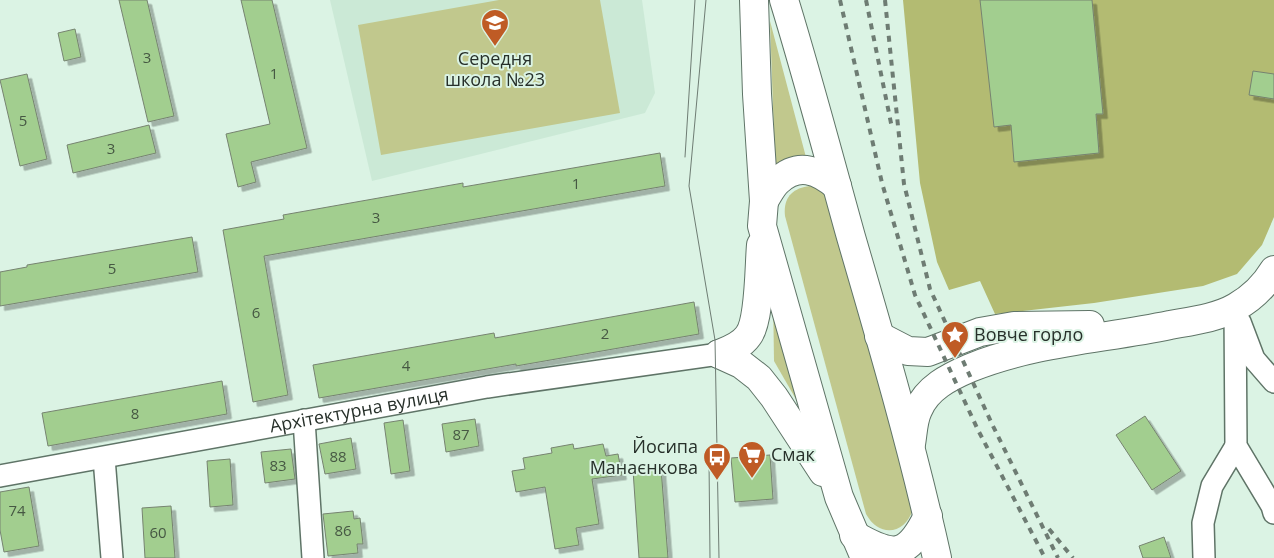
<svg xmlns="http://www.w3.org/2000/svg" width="1274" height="558" viewBox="0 0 1274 558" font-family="'Open Sans',sans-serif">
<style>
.built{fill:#cbe9d6}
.green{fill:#c1c88d}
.forest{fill:#b3bb72}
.building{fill:#a2ce8f;stroke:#768370;filter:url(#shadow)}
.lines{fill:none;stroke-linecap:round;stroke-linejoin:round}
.street-casing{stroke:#5f7467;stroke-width:24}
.secondary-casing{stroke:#5f7467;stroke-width:30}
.street{stroke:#fff;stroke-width:21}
.secondary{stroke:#fff;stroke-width:28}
.tram{stroke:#6e7c73;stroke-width:1}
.rail{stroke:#6e7c73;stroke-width:4;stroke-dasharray:6 6;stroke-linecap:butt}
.labels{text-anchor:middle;stroke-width:4;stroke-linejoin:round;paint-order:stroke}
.number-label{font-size:15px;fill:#465843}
.poi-label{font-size:18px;fill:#27302a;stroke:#dbf3e4;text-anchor:start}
.street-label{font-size:18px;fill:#27302a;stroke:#dbf3e4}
</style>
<defs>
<filter id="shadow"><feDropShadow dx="4.5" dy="4.5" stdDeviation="0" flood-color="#0004"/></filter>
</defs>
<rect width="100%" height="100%" fill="#dbf3e4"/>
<path class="built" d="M330,0H642L655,93L645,113L372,181Z"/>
<g class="green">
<path d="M499,0H600L620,113L381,155L358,25Z"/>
<path d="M770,21L807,161L791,158L775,165Z"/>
<path d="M810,186C820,189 825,193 830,202L913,509C905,535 879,538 866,514L785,216C783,198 792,188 810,186Z"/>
<path d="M773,294L809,422L774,361Z"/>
</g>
<path class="forest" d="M903,0H1274V217L1262,245L1237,274L1203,286L1094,303L995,314L980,281L949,290L937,262L920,183Z"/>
<g class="building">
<path d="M119,0H147L174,116L148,122Z"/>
<path d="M241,0H272L307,148L251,162L256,182L238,187L226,134L270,124Z"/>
<path d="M980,0H1092L1103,114H1096L1099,153L1014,162L1011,125L994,127Z"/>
<path d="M75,29L81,57L64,61L58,33Z"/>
<path d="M1253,71L1274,74V99L1249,95Z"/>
<path d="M27,74L47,159L20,166L0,80Z"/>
<path d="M149,125L156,153L73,173L67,145Z"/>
<path d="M660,153L665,186L264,256L288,395L253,402L223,230L284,219L283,215L463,183V187Z"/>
<path d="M192,237L198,272L0,306V272L27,267V265Z"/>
<path d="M694,302L699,334L516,366V364L319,398L313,365L494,333L495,338Z"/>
<path d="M222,381L227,414L48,446L42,413Z"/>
<path d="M1145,416L1181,471L1152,490L1116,435Z"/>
<path d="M475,419L479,446L446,452L442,424Z"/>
<path d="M403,420L410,471L391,474L384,423Z"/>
<path d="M351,438L356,469L325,474L319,444Z"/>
<path d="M573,444L574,449L603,444L606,456L618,454L622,475L592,479L599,524L576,528L579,545L555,549L545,487L516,492L512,471L525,469L523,458L552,453L551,448Z"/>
<path d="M291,449L295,479L265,483L261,452Z"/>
<path d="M770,455L773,499L735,502L731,458Z"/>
<path d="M230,459L233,505L210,507L207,461Z"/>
<path d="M661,468L668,558H639L633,470Z"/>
<path d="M29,487L39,546L4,552L0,530V492Z"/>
<path d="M171,506L175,558H145L142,508Z"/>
<path d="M353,511L354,519L360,518L363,544H357L358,553L328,556L323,514Z"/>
<path d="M1164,537L1171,558H1143L1139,546Z"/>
</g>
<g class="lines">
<defs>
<g id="street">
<path d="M1235,308L1236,446L1272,506L1274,513"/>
<path d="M1240,322L1254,359L1274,382"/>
<path d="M304,420L313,558"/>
<path d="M104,458L112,558"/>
<path id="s1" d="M0,476L487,387L719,354"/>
<path d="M1204,558L1203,523L1212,486L1236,446"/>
</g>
<g id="secondary">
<path d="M754,0L757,94L764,201L762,226L839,497L865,558"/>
<path d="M784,0C808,78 829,158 851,237C882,343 913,449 937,558"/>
<path d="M764,201C768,195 772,186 778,181C798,162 818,170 837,186"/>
<path d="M879,336L908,351L928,352L980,332L1014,326L1090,325"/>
<path d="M719,354L741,364L759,378L774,397L823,472"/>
<path d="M719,354C729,350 741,346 748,336C760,321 759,266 761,245"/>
<path d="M911,444C913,433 913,420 918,410C927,388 949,377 970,368C1034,342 1103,339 1170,325C1192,321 1217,318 1236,307C1252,298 1265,285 1274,270"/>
<path d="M854,535C894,558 907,558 928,516"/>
</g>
</defs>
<use href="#street" class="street-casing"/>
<use href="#secondary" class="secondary-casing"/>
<use href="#street" class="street"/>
<use href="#secondary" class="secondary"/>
<g class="tram">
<path d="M706,0L689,186L715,340L719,558"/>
<path d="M685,157L695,0"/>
<path d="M709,460L710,558"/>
</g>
<g class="rail">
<path d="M840,0L882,183L915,295L978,430L1045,558"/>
<path d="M866,0L892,128"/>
<path d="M885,0L904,184L930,289L992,424L1058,558"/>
<path d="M1049,529L1073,558"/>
</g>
</g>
<defs>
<symbol id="school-pin" viewBox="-11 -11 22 30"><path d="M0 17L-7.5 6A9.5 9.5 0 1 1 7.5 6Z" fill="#bf5b25" stroke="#dbf3e4"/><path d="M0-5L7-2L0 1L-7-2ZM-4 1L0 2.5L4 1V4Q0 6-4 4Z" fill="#fff"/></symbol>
<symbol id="sight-pin" viewBox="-11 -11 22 30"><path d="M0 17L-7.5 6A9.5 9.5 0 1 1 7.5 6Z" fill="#bf5b25" stroke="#dbf3e4"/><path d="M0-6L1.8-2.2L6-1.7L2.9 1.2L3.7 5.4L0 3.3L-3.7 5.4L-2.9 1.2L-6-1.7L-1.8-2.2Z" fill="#fff"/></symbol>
<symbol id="supermarket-pin" viewBox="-11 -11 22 30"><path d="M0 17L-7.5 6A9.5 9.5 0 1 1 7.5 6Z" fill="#bf5b25" stroke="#dbf3e4"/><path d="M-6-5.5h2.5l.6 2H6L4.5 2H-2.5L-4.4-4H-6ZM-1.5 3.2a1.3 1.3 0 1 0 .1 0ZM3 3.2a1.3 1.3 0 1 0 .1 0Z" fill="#fff"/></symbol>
<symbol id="bus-pin" viewBox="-11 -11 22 30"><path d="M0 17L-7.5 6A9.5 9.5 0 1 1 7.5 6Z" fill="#bf5b25" stroke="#dbf3e4"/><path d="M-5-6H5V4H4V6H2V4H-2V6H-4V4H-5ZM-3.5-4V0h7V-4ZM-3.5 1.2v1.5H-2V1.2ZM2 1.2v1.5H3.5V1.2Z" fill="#fff"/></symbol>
</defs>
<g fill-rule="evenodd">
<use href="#school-pin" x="479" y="7" width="32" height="43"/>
<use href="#sight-pin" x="939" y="319" width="32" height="43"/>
<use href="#supermarket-pin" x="736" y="439" width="32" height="43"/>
<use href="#bus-pin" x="701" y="441" width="32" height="43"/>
</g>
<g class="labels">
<g class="number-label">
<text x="147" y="63">3</text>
<text x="274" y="79">1</text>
<text x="23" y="126">5</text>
<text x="111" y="154">3</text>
<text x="576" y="189">1</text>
<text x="376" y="223">3</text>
<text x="112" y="274">5</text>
<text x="256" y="318">6</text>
<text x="605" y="339">2</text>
<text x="406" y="371">4</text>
<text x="135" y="419">8</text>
<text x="461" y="440">87</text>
<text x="338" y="462">88</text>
<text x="278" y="471">83</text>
<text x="17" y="516">74</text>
<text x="343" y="536">86</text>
<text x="158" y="538">60</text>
</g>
<g class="poi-label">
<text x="495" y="65" text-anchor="middle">Середня<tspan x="495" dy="21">школа №23</tspan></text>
<text x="974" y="341">Вовче горло</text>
<text x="698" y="453" text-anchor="end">Йосипа<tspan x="698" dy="21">Манаєнкова</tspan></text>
<text x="771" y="461">Смак</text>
</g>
<g class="street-label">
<text dy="6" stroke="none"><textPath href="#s1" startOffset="365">Архітектурна вулиця</textPath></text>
</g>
</g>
</svg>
